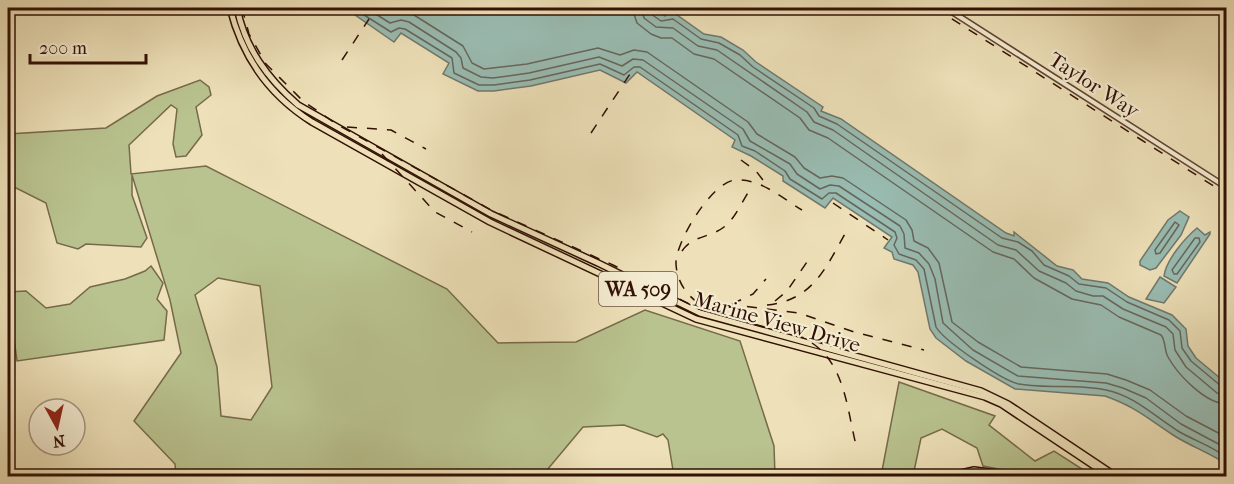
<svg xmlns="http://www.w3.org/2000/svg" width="1234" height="484" viewBox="0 0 1234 484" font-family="'IM FELL French Canon',serif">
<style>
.green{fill:#b9c38f;stroke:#766a4a;stroke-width:1.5;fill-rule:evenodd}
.water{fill:#99bdb3;stroke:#70786d;stroke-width:1.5}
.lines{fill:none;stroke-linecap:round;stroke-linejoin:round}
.shore{stroke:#66665c;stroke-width:1.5}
.tertiary-casing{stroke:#614431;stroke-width:7}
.primary-casing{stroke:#321004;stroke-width:8}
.tertiary{stroke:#f4ecd2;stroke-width:4}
.primary{stroke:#eee1b9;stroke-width:5}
.rail{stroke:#321004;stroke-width:1.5;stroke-dasharray:10 10;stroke-linecap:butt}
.labels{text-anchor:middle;stroke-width:4.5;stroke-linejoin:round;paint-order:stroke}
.shield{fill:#f4ecd2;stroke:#6c5242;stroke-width:1.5}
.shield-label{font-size:20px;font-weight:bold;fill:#321004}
.street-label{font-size:21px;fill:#321004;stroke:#f4ecd2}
</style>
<rect width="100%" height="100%" fill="#eee1b9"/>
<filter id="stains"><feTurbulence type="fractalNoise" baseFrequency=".00333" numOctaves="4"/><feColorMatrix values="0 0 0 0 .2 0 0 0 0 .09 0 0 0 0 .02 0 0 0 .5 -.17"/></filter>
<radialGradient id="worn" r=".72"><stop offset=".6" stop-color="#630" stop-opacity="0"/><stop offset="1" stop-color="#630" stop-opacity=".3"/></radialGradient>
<g class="green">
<path d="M200,80L209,87L211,95L196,107L202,135L186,156L176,157L173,144L177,109L171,105L129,145L131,174L206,166L447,289L498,343L576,342L645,310L740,341L774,446L775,476H674L668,440L663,434L657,437L624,425L583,427L542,476H176L175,464L134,421L181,353L170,300L132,175V195L147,238L141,247L86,244L78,249L57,243L46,203L12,186L8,170V134L106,128L157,96ZM218,278L260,286L272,387L251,420L221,416L217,367L195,295Z"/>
<path d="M151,266L163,283L157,299L167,311L164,340L17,361L8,292L26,291L46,308L70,304L90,287L125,279L145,271Z"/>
<path d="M899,382L995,416L989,425L1035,461L1054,451L1093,476H1035L983,466L977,448L942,429L921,438L913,476H881Z"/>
</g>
<g class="water">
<path d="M345,8H651L665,16L670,10L704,34L721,37L743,50L756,62L823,107L821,111L841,119L1006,233L1014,236V232L1057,266L1073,270L1082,279L1108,283L1129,297L1172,315L1186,329L1188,346L1196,358L1226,383V464C1210,453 1190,446 1173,435C1147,418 1136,407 1105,396L1015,389L966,361L936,338L930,329L918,272L913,265L894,259L892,252L884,248L892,237L833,198L825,208L783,181V176L751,156L732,147L735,140L637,72L626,83L600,70L531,86L494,91H478L443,74L449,63L401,33L394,42Z"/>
<path d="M1180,211L1189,217L1181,235L1156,268L1150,270L1140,265V261L1168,220Z"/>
<path d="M1197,228L1205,235L1210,232V234L1177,283L1164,276C1166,260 1185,238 1197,228Z"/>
<path d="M1160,277L1176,287L1164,303L1146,299Z"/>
</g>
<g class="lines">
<g class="shore">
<path d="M353,8L391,32L399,28L405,29L452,58L454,73L479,85H494L530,80L600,64L624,75L634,67H640L738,135L742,146L755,151L785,171L790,179L822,199L829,193H836L895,232L897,238L894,245L899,254L916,260L924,269L936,327C944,341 1003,381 1019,384C1047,389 1078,384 1106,390C1135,396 1154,416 1178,431C1193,440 1212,446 1226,457"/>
<path d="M366,8L390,23L401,20L409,22L456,52L461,58L463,68L481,77L493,78L529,73L599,57L622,66L633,59L643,60L743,129L750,141L790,164L797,174L820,189L830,185L839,186L900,226L904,234L905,248L919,253L929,264L935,279L943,323L973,350L1018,376L1106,383L1123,388L1146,398L1181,424L1226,448"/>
<path d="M383,8L391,13L404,11L414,15L463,46L472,63L484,69L527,64L598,48L620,55L634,50L647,52L748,122L757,134L795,157L804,168L820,178L832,176L843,178L906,220L912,230L914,241L928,248L939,263L952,322L978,342L1021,367L1107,374L1126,380L1150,390L1186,416L1226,437"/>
<path d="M632,8L637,23L651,34L661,38H672L694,54L714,59L800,118L809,130L828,138L993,252L1014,259L1034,278L1072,299L1101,305L1119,317L1161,335C1166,341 1164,350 1168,357C1178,375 1205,403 1226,404"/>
<path d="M641,8L644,18L656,27L673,28L698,46L717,50L807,112L814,122L833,130L998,245L1016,250L1039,271L1066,283L1076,291L1093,296H1103L1123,309L1166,327L1173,334L1175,350L1186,367L1217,393L1226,395"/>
<path d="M649,8L651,14L661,21L673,19L701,39L719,43L740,55L753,67L814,108L819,116L837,124L1002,238L1018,242L1032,251L1044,265L1069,276L1079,284L1106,288L1127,302L1169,320L1180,331L1182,348L1191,361L1221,386L1226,388"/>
<path d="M1175,222L1179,225L1160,253L1156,254L1155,250Z"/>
<path d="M1195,238H1199L1200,242L1177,274H1174L1172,270Z"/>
</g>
<defs>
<path id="tertiary" d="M946,8L1226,187"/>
<g id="primary">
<path d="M230,8C242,56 269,95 312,122L490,222L696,319L985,397L1001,404L1109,476"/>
<path d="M237,8C245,48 267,78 298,105L491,214L598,263L700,313L981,391L1008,404L1116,476"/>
<path d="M948,476L974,470L1021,476"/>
</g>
</defs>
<use href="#tertiary" class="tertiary-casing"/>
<use href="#primary" class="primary-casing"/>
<use href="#tertiary" class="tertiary"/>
<use href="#primary" class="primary"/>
<g class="rail">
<path d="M242,8L249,34L266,64L303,101L338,125L493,211L613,265L699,309L856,352"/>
<path d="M935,8L1226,194"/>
<path d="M342,60L369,19"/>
<path d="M347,127L391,130L426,149"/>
<path d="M591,133L630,74"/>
<path d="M382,154L435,212L472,232"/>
<path d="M741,160L756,171L769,188"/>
<path d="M833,203L888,240"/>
<path d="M682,251C693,235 710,238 724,227C734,220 742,202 749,191"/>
<path d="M775,301L787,291L807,262"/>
<path d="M698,303C685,293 677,281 676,264C675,242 712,182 735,180C760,178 782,198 802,210"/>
<path d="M732,304L753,294L766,279"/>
<path d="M767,305C813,300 825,269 846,232"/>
<path d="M707,306H743L799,313L854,332L924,350"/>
<path d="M812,343C845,365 847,409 856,445"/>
</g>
</g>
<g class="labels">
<rect class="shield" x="599" y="272" width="78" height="34" rx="4.5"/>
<g class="shield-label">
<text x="638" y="296">WA 509</text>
</g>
<g class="street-label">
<text transform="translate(1094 85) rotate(33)" y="7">Taylor Way</text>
<text transform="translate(777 322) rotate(16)" y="7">Marine View Drive</text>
</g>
</g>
<rect width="1234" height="484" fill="none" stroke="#eee1b9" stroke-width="30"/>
<rect x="9" y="9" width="1216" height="466" fill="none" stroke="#321004" stroke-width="3"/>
<rect x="15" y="15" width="1204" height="454" fill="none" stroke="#321004" stroke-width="1.5"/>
<g transform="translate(57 427) rotate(172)"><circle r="28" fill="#f4ecd2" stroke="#a69480" stroke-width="1.5"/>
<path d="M0-4.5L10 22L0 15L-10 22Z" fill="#8f2418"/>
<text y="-9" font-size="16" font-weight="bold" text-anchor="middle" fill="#321004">N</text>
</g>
<path d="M30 54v9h116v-9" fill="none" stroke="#321004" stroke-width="3"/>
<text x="39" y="54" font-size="18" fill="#321004" stroke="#f4ecd2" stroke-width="4.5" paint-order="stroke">200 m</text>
<rect width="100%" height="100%" filter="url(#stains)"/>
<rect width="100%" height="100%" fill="url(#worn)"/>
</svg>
